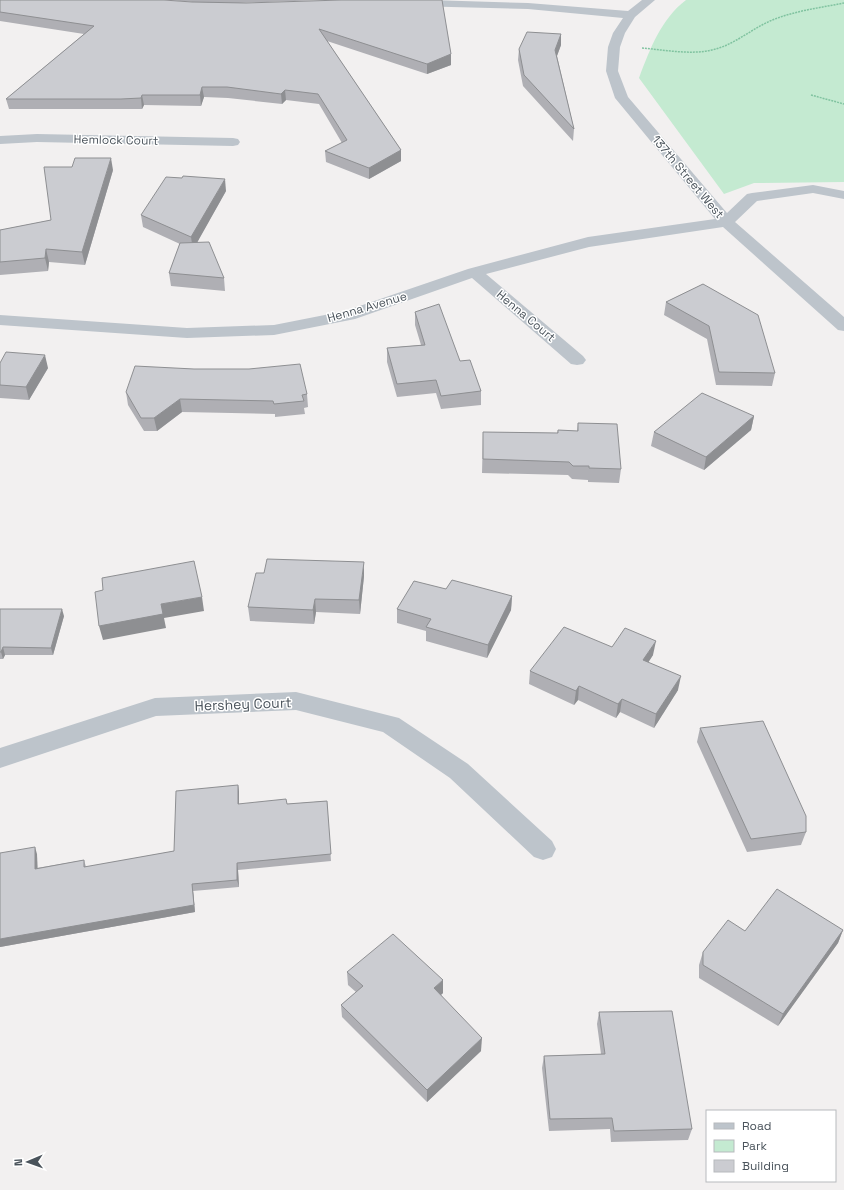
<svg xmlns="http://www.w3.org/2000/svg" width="844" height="1190" viewBox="0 0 844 1190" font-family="'Space Grotesk',sans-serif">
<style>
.green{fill:#c4ead1}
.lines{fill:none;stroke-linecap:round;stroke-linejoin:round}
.path{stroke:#80c3a0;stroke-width:1.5;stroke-dasharray:2 1;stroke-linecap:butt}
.street{fill:#bdc4cb;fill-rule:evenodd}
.wall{fill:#afafb4}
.shaded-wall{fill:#8e8f92}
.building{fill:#cbccd1;stroke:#8e8f92}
.labels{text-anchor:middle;stroke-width:3;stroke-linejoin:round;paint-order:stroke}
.far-street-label{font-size:12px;fill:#4a535b;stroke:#fff}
.street-label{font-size:14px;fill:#4a535b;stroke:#fff}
</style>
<rect width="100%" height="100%" fill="#f2f0f0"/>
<path class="green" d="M686,0H844V182L754,183L724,194L639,78C650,49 661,19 686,0Z"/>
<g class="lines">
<g class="path">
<path d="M642,48C665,50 690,55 712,50C734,45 750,30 770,21C793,11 819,8 844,3"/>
<path d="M811,95L844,104"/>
</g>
<g class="street">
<path d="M430,0L528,3L628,11L642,0H655L635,17L625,33L620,47L618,71L628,97L727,213L747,194L752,193L813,185L844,191V199L813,193L757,201L735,222L844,317V331L838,330L723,227L589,247L486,274L583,356L586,360L583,364L577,365L571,364L472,278L355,319L274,335L187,338L0,325V315L187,328L274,325L345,311L468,269L588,237L715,219L615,98L606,71L608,47L613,33L623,18L528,9L412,6L408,5L406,3L410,0Z"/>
<path d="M37,134L233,138L238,139L240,142L238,145L233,146L37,142L0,144V136Z"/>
<path d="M296,692L399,718L468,764L552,841L556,849L552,857L543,860L534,857L450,778L383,732L296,710L156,716L0,768V748L155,698Z"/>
</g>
</g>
<g class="wall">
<path d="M0,0L205,3L168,0H322L238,3L451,54V65L427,74L327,41L401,150V161L369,179L326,162L325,151L342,143L319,104L286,100L282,104L228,98L204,97L201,106L144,105L142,109H9L6,99L84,34L0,21Z"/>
<path d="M561,34V45L557,56L574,129L573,141L523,86L518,60L519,49Z"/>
<path d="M113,170L85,265L49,262L48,271L0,275V230L51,220Z"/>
<path d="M226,191L197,242L224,278L225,291L171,286L169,273L180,244L143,227L141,215Z"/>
<path d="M703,284L775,373L772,386L716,385L707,339L664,315L666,302Z"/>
<path d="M415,312L460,361L481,391V405L441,409L436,393L397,397L387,362V348L421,345L415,325Z"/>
<path d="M0,363L48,368L29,400L0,398Z"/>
<path d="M126,392L307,394L308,407L304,408L305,414L275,417V414L182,412L157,431H144L128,405Z"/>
<path d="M754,416L751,430L704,470L651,446L654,432Z"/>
<path d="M578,423L621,469L619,483L588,482V480L572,479L568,475L482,473L483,432L557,433L558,430L577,431Z"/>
<path d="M264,573L364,576L360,614L316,612L314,624L250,621L248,607Z"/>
<path d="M446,589L512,596L511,610L487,658L426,641V631L397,623V609Z"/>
<path d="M0,609L64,616L53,655H5L3,659H0Z"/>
<path d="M612,647L653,655L648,662L678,690L654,728L620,712L616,718L578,700L574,705L529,684L530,671Z"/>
<path d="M700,728L806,832L801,845L747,852L697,742Z"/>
<path d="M238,785L239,792V804H287L327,801L331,861L238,870L239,887L193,891L195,912L0,947L37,854V868L84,860L86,867L174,851Z"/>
<path d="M843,930L838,943L778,1026L699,978V965L703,952L745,931Z"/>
<path d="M347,972L443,993L441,995L481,1051L427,1102L342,1017L341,1005L356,992L348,985Z"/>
<path d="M599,1012L692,1129L688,1140L611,1142L610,1129L549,1131L542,1068L544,1056L601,1054L597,1024Z"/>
</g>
<g class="shaded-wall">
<path d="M561,34V45L555,61V50Z"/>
<path d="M451,54V65L427,74V64Z"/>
<path d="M202,87L204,97L201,106L200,95Z"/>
<path d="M285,90L286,100L282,104L281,94Z"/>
<path d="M142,95L144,105L142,109L141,98Z"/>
<path d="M401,150V161L369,179V168Z"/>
<path d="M111,158L113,170L85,265L82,252Z"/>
<path d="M225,179L226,191L193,250L191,237Z"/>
<path d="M46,249L49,262L48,271L45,258Z"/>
<path d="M45,355L48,368L29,400L26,387Z"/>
<path d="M180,399L182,412L157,431L154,418Z"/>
<path d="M754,416L751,430L704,470L706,457Z"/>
<path d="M364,562V576L360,614L359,600Z"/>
<path d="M512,596L511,610L487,658L488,645Z"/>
<path d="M202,597L204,611L164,618L166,628L103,640L99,626L161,604Z"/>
<path d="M315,599L316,612L314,624L313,610Z"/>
<path d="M62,609L64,616L53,655L51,648Z"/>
<path d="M656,641L653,655L641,674L643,660Z"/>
<path d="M3,647L5,655L3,659L1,652Z"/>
<path d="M681,676L678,690L654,728L656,714Z"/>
<path d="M579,686L578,700L574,705L576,691Z"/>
<path d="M622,699L620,712L616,718L618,704Z"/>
<path d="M238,785L239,792V811L238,804Z"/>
<path d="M35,847L37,854L38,876L35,869Z"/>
<path d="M237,863L238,870L239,887L237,880Z"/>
<path d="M192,884L193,891L195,912L0,947V939Z"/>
<path d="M843,930L838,943L778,1026L783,1014Z"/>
<path d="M443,980V993L434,1001V988Z"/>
<path d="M482,1038L481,1051L427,1102V1090Z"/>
</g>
<g class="building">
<path d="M0,0H164L192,2L246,3L341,0H442L451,54L427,64L319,29L401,150L369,168L325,151L347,140L318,94L285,90L281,94L227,87H202L200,95H142L141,98L121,99H6L94,26L0,12Z"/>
<path d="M527,32L561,34L555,50L574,129L524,75L519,49Z"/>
<path d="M75,158H111L82,252L46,249L45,258L0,262V230L51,220L44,167H72Z"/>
<path d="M183,176L225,179L191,237L141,215L166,177L182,178Z"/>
<path d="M209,242L224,278L169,273L180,243Z"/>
<path d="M703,284L758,315L775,373L719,372L709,326L666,302Z"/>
<path d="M439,304L460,361L470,360L481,391L441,396L436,380L397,384L387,348L425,345L415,312Z"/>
<path d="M6,352L45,355L26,387L0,385V363Z"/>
<path d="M300,364L307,394L302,395L304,401L274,404L273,401L180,399L154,418H141L126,392L135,366L194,369H249Z"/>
<path d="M702,393L754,416L706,457L654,432Z"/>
<path d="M578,423L617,424L621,469L589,468V466H573L569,462L483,459V432L558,433V430L578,431Z"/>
<path d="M267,559L364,562L359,600L315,599L313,610L248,607L256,573H264Z"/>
<path d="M194,561L202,597L161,604L163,614L99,626L95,592L103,590L102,578Z"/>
<path d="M452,580L512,596L488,645L426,627L431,619L397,609L414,581L446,589Z"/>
<path d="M0,609H62L51,648L3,647L1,652H0Z"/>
<path d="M564,627L612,647L625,628L656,641L643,660L681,676L656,714L622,699L618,704L579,686L576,691L530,671Z"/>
<path d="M763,721L806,816V832L751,839L700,728Z"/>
<path d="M238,785V804L286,799L287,804L327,801L331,854L237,863V880L192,884L194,905L0,939V853L35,847V869L84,860V867L174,851L176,791Z"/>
<path d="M777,889L843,930L783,1014L703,965V952L728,920L745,931Z"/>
<path d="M393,934L443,980L434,988L482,1038L427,1090L341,1005L363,986L347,972Z"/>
<path d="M672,1011L692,1129L614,1131L612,1118L550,1119L544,1056L605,1054L599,1012Z"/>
</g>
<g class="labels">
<g class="far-street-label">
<text transform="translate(116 140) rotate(1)" y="4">Hemlock Court</text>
<text transform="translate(688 177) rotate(50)" y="4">137th Street West</text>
<text transform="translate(367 307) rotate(-16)" y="4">Henna Avenue</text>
<text transform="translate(526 316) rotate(40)" y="4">Henna Court</text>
</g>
<g class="street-label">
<text transform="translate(243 704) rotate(-2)" y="5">Hershey Court</text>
</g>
</g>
<rect x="706" y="1110" width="130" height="72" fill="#ffffff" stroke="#b7babd"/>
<rect x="714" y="1123" width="20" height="6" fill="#bdc4cb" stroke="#b7babd"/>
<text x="742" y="1130" font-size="12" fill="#4a535b">Road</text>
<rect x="714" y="1140" width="20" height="12" fill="#c4ead1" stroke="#b7babd"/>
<text x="742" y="1150" font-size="12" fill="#4a535b">Park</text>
<rect x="714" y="1160" width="20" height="12" fill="#cbccd1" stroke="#b7babd"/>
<text x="742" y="1170" font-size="12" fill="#4a535b">Building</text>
<g transform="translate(28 1162) rotate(268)" stroke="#ffffff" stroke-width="3" paint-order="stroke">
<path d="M0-3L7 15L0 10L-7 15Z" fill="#4a535b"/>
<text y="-6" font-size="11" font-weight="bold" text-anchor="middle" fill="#4a535b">N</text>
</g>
</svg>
